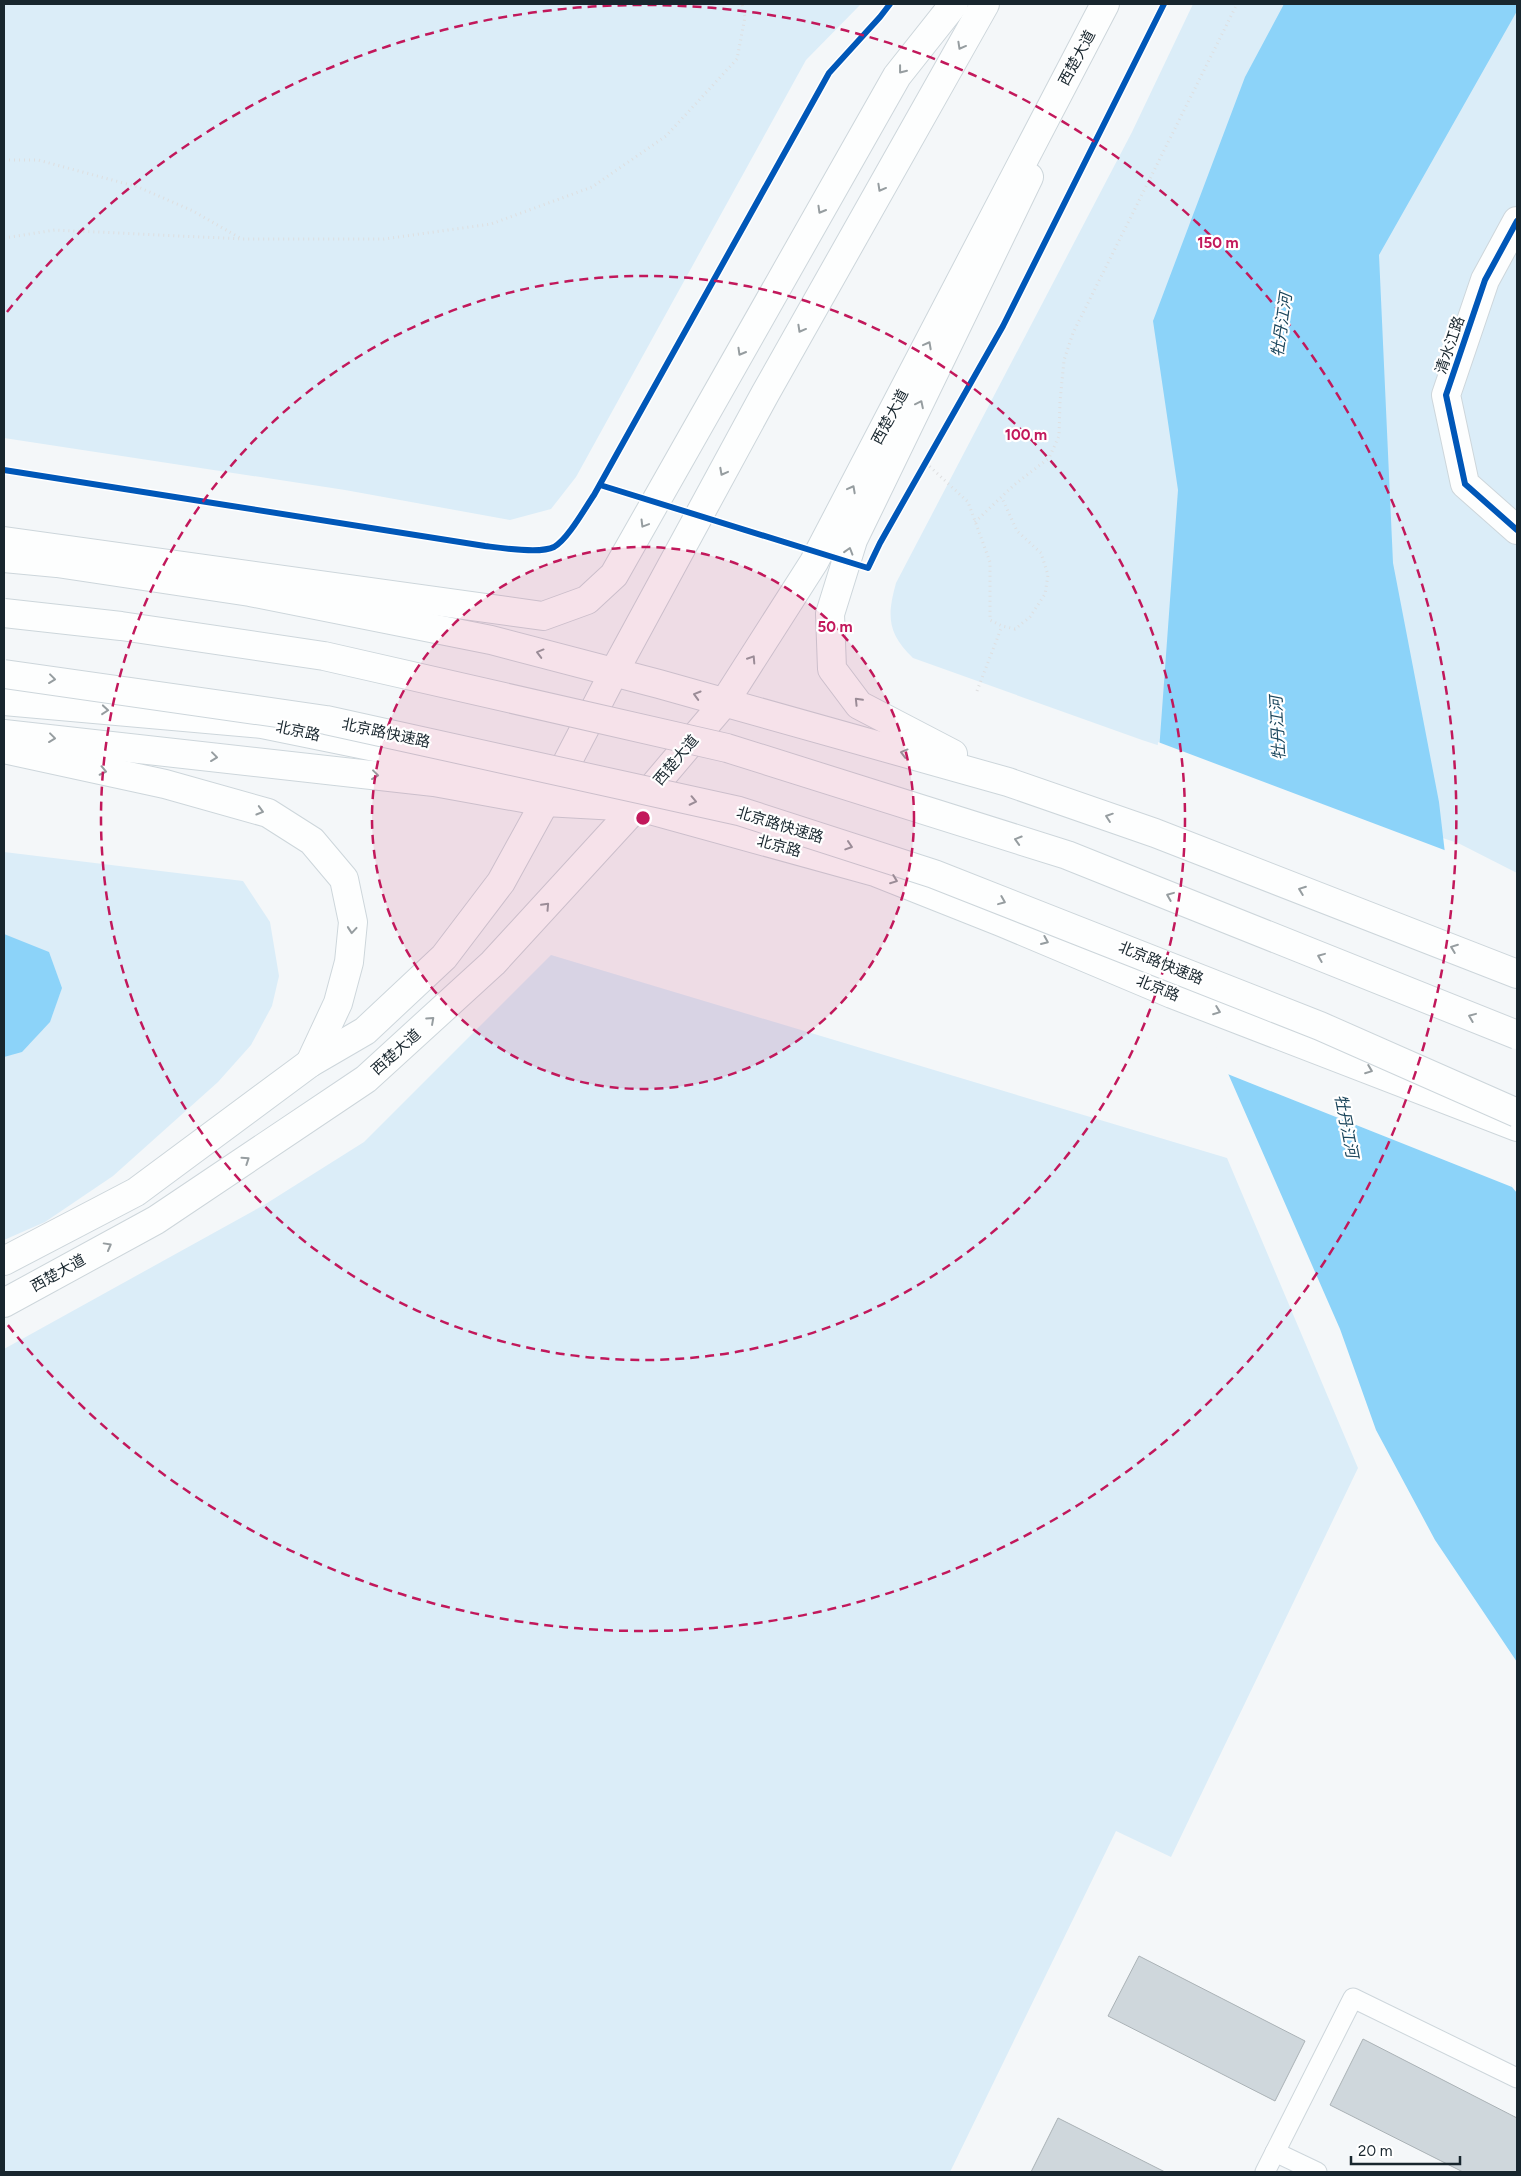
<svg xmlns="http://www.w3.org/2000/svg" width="1521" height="2176" viewBox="0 0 1521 2176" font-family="Figtree,'Noto Sans SC',sans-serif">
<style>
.green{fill:#dbedf8}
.water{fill:#8cd3f9}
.pier{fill:#f4f7f9}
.building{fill:#cfd7dc;stroke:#aab2b6}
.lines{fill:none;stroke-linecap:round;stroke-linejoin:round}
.service-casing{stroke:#cdd6db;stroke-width:21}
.tertiary-casing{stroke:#cdd6db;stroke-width:30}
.primary-casing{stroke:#cdd6db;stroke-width:30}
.trunk-casing{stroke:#cdd6db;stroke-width:30}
.path{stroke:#dedfe0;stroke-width:3;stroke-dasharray:1 4;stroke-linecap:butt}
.service{stroke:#fdfefe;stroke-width:19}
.tertiary{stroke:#fdfefe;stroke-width:28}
.primary{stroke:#fdfefe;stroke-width:28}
.trunk{stroke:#fdfefe;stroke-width:28}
.trunk-bridge-casing{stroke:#cdd6db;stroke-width:30;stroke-linecap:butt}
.trunk-bridge{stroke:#fdfefe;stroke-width:28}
.cycleway-casing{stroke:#fff;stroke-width:9}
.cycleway{stroke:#0057b8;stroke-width:6}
.oneway{stroke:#969da0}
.ring{fill:none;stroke:#c2185b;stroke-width:2.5;stroke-dasharray:9 6}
.labels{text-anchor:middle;stroke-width:4.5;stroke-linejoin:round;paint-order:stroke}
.street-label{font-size:15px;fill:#18262e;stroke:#fff}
.water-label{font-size:16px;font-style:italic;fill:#1c475d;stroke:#fff}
.centre{fill:#c2185b;stroke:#fff;stroke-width:2.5}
.ring-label{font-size:15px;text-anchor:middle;font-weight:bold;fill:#c2185b;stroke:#fff;stroke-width:4.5;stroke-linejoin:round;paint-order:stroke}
</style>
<rect width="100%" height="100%" fill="#f4f7f9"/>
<g class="green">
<path d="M4,4H861L806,60L576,477L551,509L510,520L345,490L4,438Z"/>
<path d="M1193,4H1517V873L1458,843L1142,740L913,658C887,633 887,616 896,583L1132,132Z"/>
<path d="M4,852L243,881L270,922L279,976L272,1006L251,1045L218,1082L113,1176L45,1222L4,1240Z"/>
<path d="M551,955L1227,1158L1358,1468L1171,1857L1116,1831L950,2172H4V1349L264,1205L364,1142Z"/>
</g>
<g class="water">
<path d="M1284,4H1517V11L1379,255L1393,563L1439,802L1467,1042L1512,1187L1517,1193V1662L1435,1540L1376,1430L1340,1329L1223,1062L1158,765L1178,490L1153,321L1245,77Z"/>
<path d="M4,934L49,952L62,988L50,1022L22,1052L4,1057Z"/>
</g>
<path class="pier" d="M1158,742L1447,851L1470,1042L1510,1173L1512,1187L1225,1073L1220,1063L1156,765Z"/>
<g class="building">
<path d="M1139,1956L1305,2041L1275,2101L1108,2016Z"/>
<path d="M1363,2039L1517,2118V2172H1463L1330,2105Z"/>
<path d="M1058,2118L1165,2172H1031Z"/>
</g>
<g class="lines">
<defs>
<g id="service">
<path d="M1275,2152L1317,2172"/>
<path d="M1265,2172L1353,1998L1517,2078"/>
</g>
<path id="tertiary" d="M1517,221L1485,280L1446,395L1465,484L1517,530"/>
<g id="primary">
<path d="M4,558L57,563L250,592L491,640L659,684L1008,782L1155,833L1517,974"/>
<path d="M4,701L262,724L556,784L875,872L1001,922L1172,994L1517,1127"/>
<path d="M4,749L165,784L268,813L312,841L344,879L353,922L349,962L338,1003L310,1063"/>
<path d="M953,754L859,705L832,669L830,614L853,540L1029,177"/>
<path d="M4,1261L136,1192L310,1063L365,1031L444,957L501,882L545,802L556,784L614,672L765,394L985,4"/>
<path d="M4,1303L156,1220L366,1079L493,963L636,807"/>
</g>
<g id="trunk">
<path d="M4,541L543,616L587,600L614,575L897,76L954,4"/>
<path d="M4,734L434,782L545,802L636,807L724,703L814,562L1105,4"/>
</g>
</defs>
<use href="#service" class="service-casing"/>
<use href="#tertiary" class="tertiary-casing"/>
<use href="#primary" class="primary-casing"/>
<use href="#trunk" class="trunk-casing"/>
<g class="path">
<path d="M4,160H38L138,187L193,211L240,238"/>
<path d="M4,238L55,230L243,239H384L491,224L592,187L666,136L737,59L745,17L742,4"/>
<path d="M926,463L968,502L990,562V620L1002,626L1015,629L1030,617L1045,594L1048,575L1041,553L1017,531L1002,498"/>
<path d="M975,522L1014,485L1049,458L1059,436L1060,402L1064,360L1073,333L1237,4"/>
<path d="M977,691L1002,626"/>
</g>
<use href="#service" class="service"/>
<use href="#tertiary" class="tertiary"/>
<use href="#primary" class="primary"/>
<use href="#trunk" class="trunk"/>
<defs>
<g id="trunk-bridge">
<path d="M4,613L121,626L324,656L727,748L1067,855L1517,1035"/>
<path d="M4,674L326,720L739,811L934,874L1320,1026L1517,1113"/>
</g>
</defs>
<use href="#trunk-bridge" class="trunk-bridge-casing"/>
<use href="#trunk-bridge" class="trunk-bridge"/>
<defs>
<g id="cycleway">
<path d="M1517,221L1485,280L1446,395L1465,484L1517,530"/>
<path d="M4,470L485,546C501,548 540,554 554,547C568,539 585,508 594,495L829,73L880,17L890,4"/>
<path d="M600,485L868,568L880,543L1003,326L1164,4"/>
</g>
</defs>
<use href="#cycleway" class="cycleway-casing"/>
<use href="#cycleway" class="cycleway"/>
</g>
<defs><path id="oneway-chevron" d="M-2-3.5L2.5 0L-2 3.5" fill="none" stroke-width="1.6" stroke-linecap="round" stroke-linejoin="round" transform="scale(1.25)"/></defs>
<g class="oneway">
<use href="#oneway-chevron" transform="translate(961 46) rotate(119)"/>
<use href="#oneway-chevron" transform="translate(902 70) rotate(128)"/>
<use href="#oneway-chevron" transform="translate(881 188) rotate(119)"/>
<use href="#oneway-chevron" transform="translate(821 210) rotate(120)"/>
<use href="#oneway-chevron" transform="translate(801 329) rotate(119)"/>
<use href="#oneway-chevron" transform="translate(928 345) rotate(-62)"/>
<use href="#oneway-chevron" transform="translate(741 352) rotate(120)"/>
<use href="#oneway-chevron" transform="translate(920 404) rotate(-64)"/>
<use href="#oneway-chevron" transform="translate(723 472) rotate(118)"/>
<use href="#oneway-chevron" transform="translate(852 489) rotate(-62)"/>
<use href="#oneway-chevron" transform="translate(644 524) rotate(121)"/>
<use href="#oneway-chevron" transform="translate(849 551) rotate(-73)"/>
<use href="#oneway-chevron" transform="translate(540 653) rotate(-165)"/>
<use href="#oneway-chevron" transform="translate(752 659) rotate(-57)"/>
<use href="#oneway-chevron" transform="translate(52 679) rotate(7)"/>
<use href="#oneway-chevron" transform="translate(697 695) rotate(-164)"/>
<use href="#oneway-chevron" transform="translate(858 701) rotate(-134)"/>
<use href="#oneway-chevron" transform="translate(105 710) rotate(5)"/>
<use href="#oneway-chevron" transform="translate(52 738) rotate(7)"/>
<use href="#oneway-chevron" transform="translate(904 753) rotate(-165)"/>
<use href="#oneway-chevron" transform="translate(214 757) rotate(7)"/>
<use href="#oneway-chevron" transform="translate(103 771) rotate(12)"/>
<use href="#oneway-chevron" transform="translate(375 775) rotate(7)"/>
<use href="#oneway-chevron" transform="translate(693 801) rotate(12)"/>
<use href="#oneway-chevron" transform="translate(260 811) rotate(16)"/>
<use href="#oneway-chevron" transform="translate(1109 817) rotate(-161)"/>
<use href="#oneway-chevron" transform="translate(1018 840) rotate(-163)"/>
<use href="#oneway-chevron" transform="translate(849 846) rotate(18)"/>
<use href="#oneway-chevron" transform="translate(894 880) rotate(21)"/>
<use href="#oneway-chevron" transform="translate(1302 890) rotate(-159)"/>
<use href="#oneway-chevron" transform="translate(1170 896) rotate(-158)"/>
<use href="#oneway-chevron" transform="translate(1002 901) rotate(22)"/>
<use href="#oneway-chevron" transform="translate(546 906) rotate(-47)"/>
<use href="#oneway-chevron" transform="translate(352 930) rotate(95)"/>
<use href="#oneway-chevron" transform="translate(1045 941) rotate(23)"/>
<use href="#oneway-chevron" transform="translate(1454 948) rotate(-159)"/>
<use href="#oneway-chevron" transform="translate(1321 957) rotate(-158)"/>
<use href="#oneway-chevron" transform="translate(1217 1011) rotate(21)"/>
<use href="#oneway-chevron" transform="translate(1472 1017) rotate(-158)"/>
<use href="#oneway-chevron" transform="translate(431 1020) rotate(-42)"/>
<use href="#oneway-chevron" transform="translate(1369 1070) rotate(21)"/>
<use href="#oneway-chevron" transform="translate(246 1160) rotate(-34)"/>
<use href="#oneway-chevron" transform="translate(108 1246) rotate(-29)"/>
</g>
<circle cx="643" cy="818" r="271" fill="#c2185b" fill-opacity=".12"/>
<g class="ring">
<circle cx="643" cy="818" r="271"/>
<circle cx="643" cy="818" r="542"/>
<path d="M7 312A813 813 0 1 1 7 1324"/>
</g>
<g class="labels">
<g class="street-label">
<text transform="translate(1077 58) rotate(-62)" y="5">西楚大道</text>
<text transform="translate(1450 345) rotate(-71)" y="5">清水江路</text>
<text transform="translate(890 417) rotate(-62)" y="5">西楚大道</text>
<text transform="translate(298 731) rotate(12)" y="5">北京路</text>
<text transform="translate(386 733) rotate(12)" y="5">北京路快速路</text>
<text transform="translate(676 760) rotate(-50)" y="5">西楚大道</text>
<text transform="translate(780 825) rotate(17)" y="5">北京路快速路</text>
<text transform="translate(779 846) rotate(15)" y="5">北京路</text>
<text transform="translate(1161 963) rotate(22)" y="5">北京路快速路</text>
<text transform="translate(1158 988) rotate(22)" y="5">北京路</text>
<text transform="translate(396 1052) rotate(-42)" y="5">西楚大道</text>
<text transform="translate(58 1273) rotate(-29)" y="5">西楚大道</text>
</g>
<g class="water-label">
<text transform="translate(1281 325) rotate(-82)" y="6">牡丹江河</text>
<text transform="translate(1277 728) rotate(-93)" y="6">牡丹江河</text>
<text transform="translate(1347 1126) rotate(79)" y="6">牡丹江河</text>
</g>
</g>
<circle cx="643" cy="818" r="8" class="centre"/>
<g class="ring-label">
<text x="1218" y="248">150 m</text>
<text x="1026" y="440">100 m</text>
<text x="835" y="632">50 m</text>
</g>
<rect width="1521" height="2176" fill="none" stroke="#18262e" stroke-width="10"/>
<path d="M1351 2156v8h109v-8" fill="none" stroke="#18262e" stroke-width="2.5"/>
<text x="1358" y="2156" font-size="15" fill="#18262e" stroke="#ffffff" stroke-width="4" paint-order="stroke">20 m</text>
</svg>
